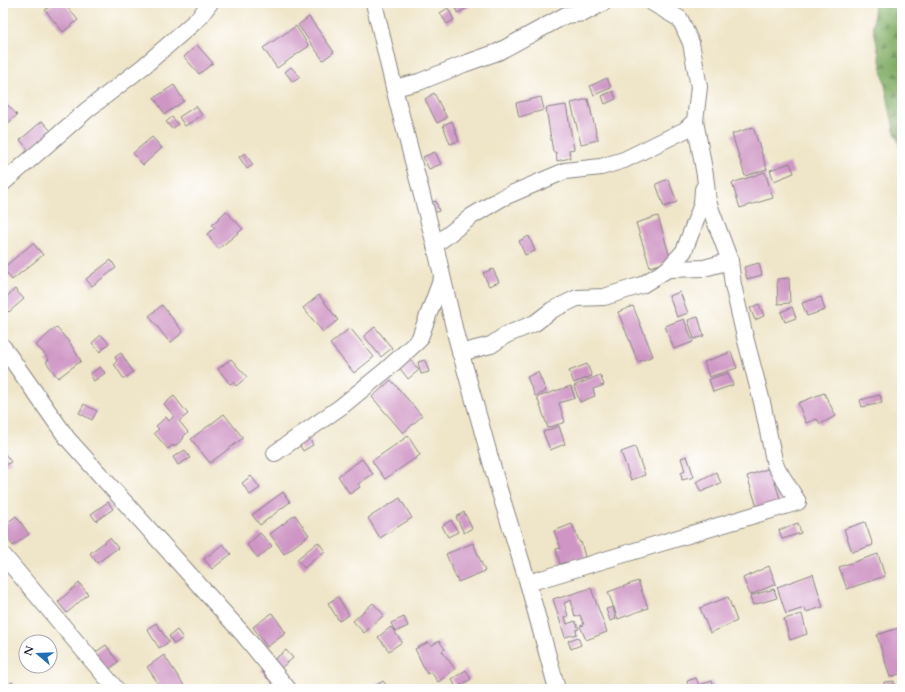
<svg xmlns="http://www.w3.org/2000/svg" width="905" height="692" viewBox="0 0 905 692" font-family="Cardo,serif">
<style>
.forest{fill:url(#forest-firs);stroke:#516750}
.building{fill:#cf96c5}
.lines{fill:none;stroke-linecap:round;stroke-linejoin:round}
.street-casing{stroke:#888482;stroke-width:18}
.street{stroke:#fff;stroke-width:16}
</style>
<defs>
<pattern id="forest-firs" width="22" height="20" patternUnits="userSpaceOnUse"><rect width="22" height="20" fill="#80ac64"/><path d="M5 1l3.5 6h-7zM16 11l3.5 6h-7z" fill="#688c54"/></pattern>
</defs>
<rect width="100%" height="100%" fill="#fff"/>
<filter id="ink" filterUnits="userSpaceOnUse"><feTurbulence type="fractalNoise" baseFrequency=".025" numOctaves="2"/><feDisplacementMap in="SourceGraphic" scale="8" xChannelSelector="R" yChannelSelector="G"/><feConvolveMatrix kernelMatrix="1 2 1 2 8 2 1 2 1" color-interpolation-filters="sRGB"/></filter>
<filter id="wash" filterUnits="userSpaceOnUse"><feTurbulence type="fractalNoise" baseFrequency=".012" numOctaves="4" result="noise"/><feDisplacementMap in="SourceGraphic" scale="16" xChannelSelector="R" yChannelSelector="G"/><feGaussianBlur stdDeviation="0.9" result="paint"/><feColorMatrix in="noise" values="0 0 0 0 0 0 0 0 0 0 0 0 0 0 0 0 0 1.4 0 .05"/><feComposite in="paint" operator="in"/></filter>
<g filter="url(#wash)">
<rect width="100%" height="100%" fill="#efe5c8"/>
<path class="forest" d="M875,3H902V152L894,130L873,25Z"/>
<g id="blocks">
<g class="building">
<path d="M55,3H64L78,20L63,32L45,10Z"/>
<path d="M459,3H470L471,6L458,13L454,5Z"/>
<path d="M448,8L454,20L447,24L440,13Z"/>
<path d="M309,17L334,52L323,60L298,25Z"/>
<path d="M296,26L309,46L277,68L263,48Z"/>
<path d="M197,45L213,63L199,74L184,57Z"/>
<path d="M291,67L300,77L293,82L285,72Z"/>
<path d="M607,78L611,88L594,95L590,86Z"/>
<path d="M174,85L184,101L165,114L154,98Z"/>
<path d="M613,91L616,99L605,104L602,96Z"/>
<path d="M434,93L447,118L437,123L425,99Z"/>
<path d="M541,97L544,110L519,117L516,103Z"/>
<path d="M588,99L598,140L581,144L571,103Z"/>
<path d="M5,102L17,115L3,128V103Z"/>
<path d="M566,105L574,149L569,150L570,158L557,161L556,152H553L546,108Z"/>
<path d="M196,106L202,115L185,126L179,117Z"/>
<path d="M172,117L178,124L172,129L166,122Z"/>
<path d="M42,121L51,131L29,150L20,140Z"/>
<path d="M452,121L459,141L450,144L443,125Z"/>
<path d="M753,127L767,169L745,176L732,134Z"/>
<path d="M152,137L162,148L143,165L133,153Z"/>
<path d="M435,152L441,164L429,169L423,157Z"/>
<path d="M245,153L253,165L247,169L239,157Z"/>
<path d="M790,163L794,173L774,181L770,170Z"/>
<path d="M765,172L773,198L740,208L732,183Z"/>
<path d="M668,179L677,202L664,207L656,184Z"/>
<path d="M436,201L439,211L430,214L427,204Z"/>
<path d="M226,211L243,229L218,249L207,234L215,228L212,225Z"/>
<path d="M658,216L671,261L650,267L636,223Z"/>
<path d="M529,236L535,251L525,255L519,241Z"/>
<path d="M33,243L43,255L12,280L3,268Z"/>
<path d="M111,260L116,268L92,286L86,279Z"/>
<path d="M759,263L762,275L747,279L744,267Z"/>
<path d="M493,269L499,282L489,286L483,273Z"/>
<path d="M789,278L790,303L778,304L777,279Z"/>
<path d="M15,289L24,299L9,312L3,306V300Z"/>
<path d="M680,292L688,313L677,317L669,296Z"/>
<path d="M319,295L338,320L323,332L303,308Z"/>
<path d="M821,297L825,310L807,316L802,303Z"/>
<path d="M759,304L764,316L755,320L750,308Z"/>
<path d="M162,305L183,332L170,343L149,316Z"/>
<path d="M633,306L653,356L638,362L618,312Z"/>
<path d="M792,307L796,318L785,322L781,312Z"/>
<path d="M698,317L704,336L694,339L688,320Z"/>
<path d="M684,319L693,342L674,349L665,326Z"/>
<path d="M56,327L70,343L81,361L58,378L46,362L49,359L36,345Z"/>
<path d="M375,327L392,348L381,357L364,336Z"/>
<path d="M350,328L374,357L354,373L330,344Z"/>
<path d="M101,335L109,343L100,352L92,343Z"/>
<path d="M731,352L737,368L709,377L704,362Z"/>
<path d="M121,353L133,372L124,379L114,364L117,361L115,357Z"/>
<path d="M231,359L247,377L236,386L233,382L230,384L218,369Z"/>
<path d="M410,359L419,370L408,379L399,367Z"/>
<path d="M425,360L429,372L421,374L418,362Z"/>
<path d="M587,364L592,376L574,383L569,371Z"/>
<path d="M100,367L105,373L94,381L90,374Z"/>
<path d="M538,372L546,391L535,396L527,377Z"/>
<path d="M728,373L733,385L713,392L709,379Z"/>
<path d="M600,375L604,385L593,389L595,396L580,402L574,386Z"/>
<path d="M391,380L422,416L403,433L372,397Z"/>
<path d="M571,386L575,398L559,403L565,422L548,428L537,397Z"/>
<path d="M824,393L836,416L820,424L817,419L806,423L798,403Z"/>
<path d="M880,395L882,403L862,407L860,400Z"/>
<path d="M174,396L188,414L179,421L188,432L183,437L184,438L174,447L173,445L168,449L154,433L159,429L156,426L166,417L169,421L174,416L164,404Z"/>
<path d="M84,404L97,411L92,420L79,413Z"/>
<path d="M224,414L243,438L210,463L191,439Z"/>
<path d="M559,426L565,444L550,450L543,432Z"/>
<path d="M307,434L313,445L303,451L297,440Z"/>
<path d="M408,436L420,455L385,479L372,461Z"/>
<path d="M635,447L645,475L631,480L621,452Z"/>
<path d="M185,450L190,458L178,465L173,457Z"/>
<path d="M3,451L11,462L3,467Z"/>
<path d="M687,456L694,477L682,480L681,473L685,471L681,458Z"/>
<path d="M362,459L373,474L358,484L360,487L350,494L338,476Z"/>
<path d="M770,468L781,501L758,510L747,476Z"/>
<path d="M716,472L721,483L701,492L696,482Z"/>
<path d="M251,476L260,488L250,495L242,483Z"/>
<path d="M283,492L290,502L260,525L252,515Z"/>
<path d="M400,498L412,518L380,538L368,518Z"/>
<path d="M108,502L113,509L96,521L91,514Z"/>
<path d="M464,512L472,528L464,533L456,517Z"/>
<path d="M295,515L309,535L284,554L270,534Z"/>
<path d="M16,516L29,534L13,546L3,532V526Z"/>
<path d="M451,520L458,532L448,537L442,526Z"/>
<path d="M865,522L873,545L852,552L844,529Z"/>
<path d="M798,523L801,533L782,539L779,530Z"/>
<path d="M572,524L580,543L581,542L585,557L567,564L566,562L560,564L556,549L561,548L554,531Z"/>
<path d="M260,533L272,546L258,558L247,545Z"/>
<path d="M110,538L118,548L97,563L90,553Z"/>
<path d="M318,542L325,551L304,568L297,559Z"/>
<path d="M473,543L485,571L458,582L446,554Z"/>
<path d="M223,544L231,554L212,569L204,559Z"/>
<path d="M878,554L885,576L847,589L839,567Z"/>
<path d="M769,566L776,584L750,595L743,578Z"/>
<path d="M813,574L823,607L806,612L804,608L786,614L777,587Z"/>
<path d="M638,581L648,608L618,619L608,592Z"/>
<path d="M79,583L88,594L67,613L58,602Z"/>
<path d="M591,588L607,632L586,640L580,626L584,625L580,615L575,617L571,600L564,603L568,616L565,617L567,624L575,621L579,629L576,630L577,634L565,637L553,599L559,597V598Z"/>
<path d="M774,589L777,598L753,605L750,596Z"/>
<path d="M338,597L349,615L339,621L328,603Z"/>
<path d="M728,597L737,621L710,633L700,608Z"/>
<path d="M373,603L384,615L364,633L353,621Z"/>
<path d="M613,607L616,619L610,621L606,609Z"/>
<path d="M272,613L286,633L267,647L253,627Z"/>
<path d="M802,614L807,634L790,640L784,619Z"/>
<path d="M404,617L408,626L395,632L391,623Z"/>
<path d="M156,623L169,642L159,648L147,629Z"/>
<path d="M391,627L402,642L389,651L378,637Z"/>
<path d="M898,628L902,640V673L890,677L877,635Z"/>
<path d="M177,630L183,638L174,644L169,636Z"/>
<path d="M578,637L581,645L571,649L568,641Z"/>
<path d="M439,641L445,649L442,651L455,669L438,682L431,672L427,674L415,649L429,642L431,646Z"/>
<path d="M106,645L118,662L106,672L93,654Z"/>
<path d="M286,650L293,658L268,679L261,670Z"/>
<path d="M164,655L185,687L181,689H162L147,667Z"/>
<path d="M466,670L471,679L456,688L452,679Z"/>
<path d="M696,678L699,685L712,681L715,689H689L687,681Z"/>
<path d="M383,681L389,689H371Z"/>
<path d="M894,681L895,689H884V682Z"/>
<path d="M12,682L17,689H3Z"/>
</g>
</g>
</g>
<g filter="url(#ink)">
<use href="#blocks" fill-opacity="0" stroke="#888482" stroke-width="1"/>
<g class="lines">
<defs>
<g id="street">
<path d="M374,3L397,100L435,245L456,336L497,483L528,583L557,689"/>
<path d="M394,88L419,82L464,64L498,52L566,15L584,13L603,3"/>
<path d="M3,183L87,110L144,66L199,18L210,3"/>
<path d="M435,245L472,216L502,198L565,171L601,167L624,160L685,130L695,121"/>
<path d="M668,269L704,268L730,261"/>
<path d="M3,347L67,438L243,634L288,689"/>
<path d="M460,353L491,345L506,335L535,323L552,310L577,298L604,297L642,285L668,269L684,251L702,204L703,189"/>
<path d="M275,453L342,406L386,370L419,340L442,278"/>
<path d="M3,555L116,689"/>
<path d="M528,583L798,502L775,465L762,402L745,337L733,285L730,261L708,202L705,175L695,121L699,87L691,43L680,19L653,3"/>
</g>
</defs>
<use href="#street" class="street-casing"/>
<use href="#street" class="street"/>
</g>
</g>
<rect width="905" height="692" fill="none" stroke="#fff" stroke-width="16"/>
<g transform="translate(38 654) rotate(289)"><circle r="19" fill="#ffffff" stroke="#a7a7b1"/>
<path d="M0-3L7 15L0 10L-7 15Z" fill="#1f6fb2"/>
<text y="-6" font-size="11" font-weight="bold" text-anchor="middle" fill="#22223b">N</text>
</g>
</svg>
